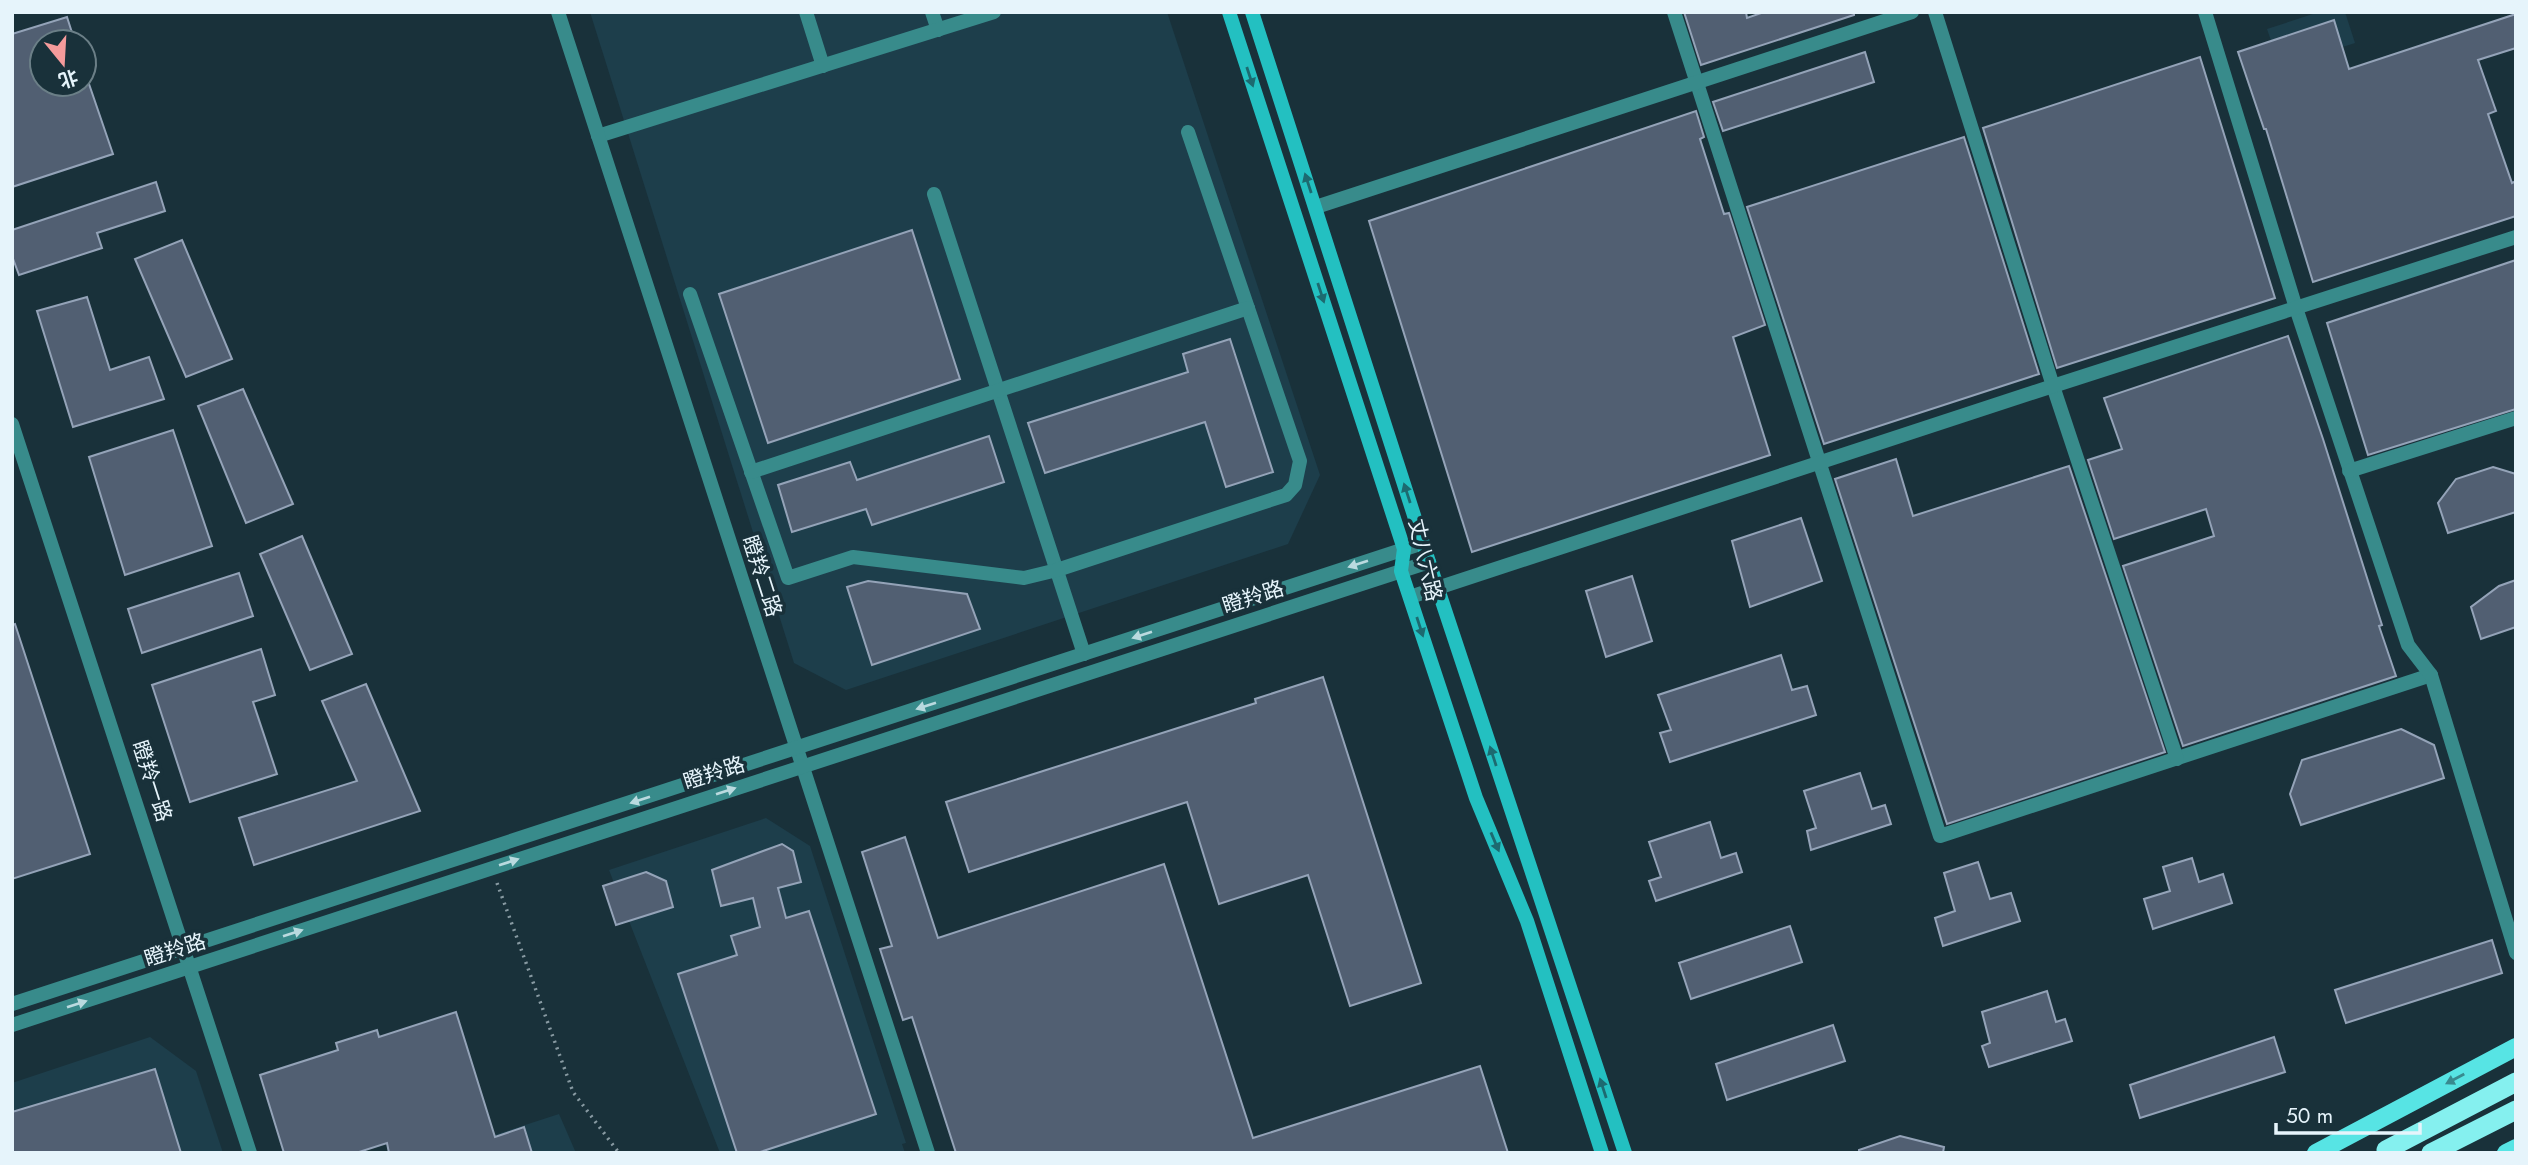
<svg xmlns="http://www.w3.org/2000/svg" width="2528" height="1165" viewBox="0 0 2528 1165" font-family="Jost,'Noto Sans SC',sans-serif">
<style>
.built{fill:#1d3e4b}
.building{fill:#515f72;stroke:#94a3b8;stroke-width:2}
.lines{fill:none;stroke-linecap:round;stroke-linejoin:round}
.path{stroke:#889aa2;stroke-width:3.5;stroke-dasharray:2 5;stroke-linecap:butt}
.minor{stroke:#388b8b;stroke-width:14}
.tertiary{stroke:#388b8b;stroke-width:14}
.secondary{stroke:#23c0c1;stroke-width:14}
.primary{stroke:#57e4e4;stroke-width:18}
.trunk{stroke:#85f0ef;stroke-width:19}
.oneway{fill:#1d6a70}
.oneway2{fill:#badadf}
.oneway3{fill:#388a8f}
.labels{text-anchor:middle;stroke-width:7;stroke-linejoin:round;paint-order:stroke}
.street-label{font-size:21px;fill:#e6f4fb;stroke:#19313a}
</style>
<rect width="100%" height="100%" fill="#19313a"/>
<g class="built">
<path d="M590,12H1167L1320,475L1288,544L846,690L794,663Z"/>
<path d="M2319,12H2345L2355,43L2280,67L2267,29Z"/>
<path d="M766,818L810,846L906,1143L902,1144L905,1153H720L609,870Z"/>
<path d="M150,1037L196,1071L223,1153H12V1083Z"/>
<path d="M559,1114L576,1153H439Z"/>
</g>
<g class="building">
<path d="M1684,12H1746L1747,18L1764,12H1854V15L1701,65Z"/>
<path d="M2516,14V48L2478,60L2496,111L2488,114L2512,183L2516,181V216L2313,282L2266,129H2264L2238,52L2334,20L2349,69Z"/>
<path d="M67,17L75,42H42V84H89L113,154L12,187V34Z"/>
<path d="M1865,52L1874,82L1723,131L1713,102Z"/>
<path d="M2200,57L2275,298L2057,368L1983,128Z"/>
<path d="M1696,111L1704,137L1700,139L1724,214L1729,213L1765,325L1733,337L1770,455L1472,552L1369,221Z"/>
<path d="M1964,137L2039,374L1824,444L1747,207Z"/>
<path d="M156,182L165,211L97,233L102,248L19,275L12,256V230Z"/>
<path d="M912,230L960,379L768,443L719,294Z"/>
<path d="M182,240L232,359L186,377L135,259Z"/>
<path d="M2516,260V409L2368,455L2327,323Z"/>
<path d="M87,297L110,370L149,357L164,399L73,427L37,311Z"/>
<path d="M2288,336L2323,439L2382,625L2379,626L2396,676L2183,746L2123,566L2214,536L2206,509L2114,539L2088,460L2122,449L2104,398Z"/>
<path d="M1230,339L1273,472L1226,487L1205,422L1045,473L1028,423L1188,372L1183,354Z"/>
<path d="M243,389L293,504L246,523L198,406Z"/>
<path d="M173,430L212,546L125,575L89,457Z"/>
<path d="M989,436L1004,482L872,525L866,509L792,532L778,485L850,462L857,480Z"/>
<path d="M1896,459L1913,516L2069,466L2165,752L1947,824L1835,479Z"/>
<path d="M2493,467L2516,474V512L2448,533L2438,503L2456,479Z"/>
<path d="M1801,518L1822,581L1750,607L1732,541Z"/>
<path d="M302,536L352,654L310,670L260,554Z"/>
<path d="M239,573L253,616L142,653L128,609Z"/>
<path d="M1632,576L1652,641L1606,657L1586,591Z"/>
<path d="M2516,580V627L2481,639L2471,607L2499,586Z"/>
<path d="M868,581L967,594L980,629L872,665L847,587Z"/>
<path d="M15,624L90,854L12,879V625Z"/>
<path d="M261,649L275,695L253,702L277,774L190,802L152,685Z"/>
<path d="M1781,655L1792,690L1807,686L1816,715L1670,762L1660,733L1671,730L1658,695Z"/>
<path d="M1323,677L1421,983L1350,1006L1308,875L1219,904L1187,802L969,872L946,802L1256,703L1255,699Z"/>
<path d="M366,684L420,811L254,865L239,818L357,781L322,701Z"/>
<path d="M2401,729L2434,745L2444,778L2301,825L2290,794L2302,760Z"/>
<path d="M1860,773L1872,809L1885,805L1891,824L1811,850L1807,831L1816,828L1804,791Z"/>
<path d="M1710,822L1721,858L1736,853L1742,872L1656,901L1649,881L1661,877L1649,842Z"/>
<path d="M905,837L938,938L1164,864L1253,1138L1480,1066L1508,1153H956L912,1017L903,1020L880,949L892,946L862,852Z"/>
<path d="M782,844L793,851L801,882L778,888L786,918L809,911L876,1114L757,1153H737L678,974L737,955L731,936L760,927L753,898L721,906L712,870Z"/>
<path d="M2192,858L2199,882L2223,874L2232,903L2153,929L2144,899L2170,891L2163,867Z"/>
<path d="M1978,862L1990,899L2011,893L2020,921L1943,946L1935,918L1955,911L1944,873Z"/>
<path d="M646,872L666,881L673,907L616,925L603,886Z"/>
<path d="M1790,926L1802,962L1691,999L1679,963Z"/>
<path d="M2492,940L2502,973L2346,1023L2335,990Z"/>
<path d="M2047,991L2056,1022L2065,1019L2072,1041L1989,1067L1982,1046L1990,1043L1982,1012Z"/>
<path d="M456,1012L495,1137L524,1127L532,1153H389L387,1143L356,1153H284L260,1075L338,1050L336,1043L377,1030L379,1037Z"/>
<path d="M1833,1025L1845,1061L1727,1100L1716,1064Z"/>
<path d="M2274,1037L2285,1072L2140,1118L2130,1085Z"/>
<path d="M155,1069L181,1153H12V1112Z"/>
<path d="M1900,1136L1944,1147L1943,1153H1859V1150Z"/>
</g>
<g class="lines">
<path class="path" d="M497,883L573,1092L619,1153"/>
<g class="minor">
<path d="M806,12L823,66"/>
<path d="M932,12L938,30"/>
<path d="M1674,12L1940,836L2431,675"/>
<path d="M1935,12L2053,386L2177,759"/>
<path d="M2205,12L2296,308L2408,645L2431,675L2516,953"/>
<path d="M598,136L994,12"/>
<path d="M934,194L1084,654"/>
<path d="M1316,207L1912,12"/>
<path d="M690,294L788,578L853,557L1024,578L1057,570L1286,495L1295,485L1300,461L1188,132"/>
<path d="M2349,471L2516,418"/>
<path d="M751,472L1248,308"/>
<path d="M1410,597L2053,386L2516,237"/>
</g>
<g class="tertiary">
<path d="M558,12L928,1153"/>
<path d="M12,424L250,1153"/>
<path d="M12,1004L1423,543"/>
<path d="M12,1025L1429,562"/>
</g>
<g class="secondary">
<path d="M1229,12L1404,549L1401,571L1476,798L1527,921L1602,1153"/>
<path d="M1252,12L1429,562L1625,1153"/>
</g>
<g class="primary">
<path d="M2316,1153L2516,1047"/>
<path d="M2506,1153L2516,1148"/>
</g>
<g class="trunk">
<path d="M2386,1150L2516,1082"/>
<path d="M2431,1153L2516,1110"/>
</g>
</g>
<defs><path id="oneway-solid" d="M-6-.8H1V-3.2L6.5 0L1 3.2V.8H-6Z" transform="scale(1.75)"/></defs>
<g class="oneway">
<use href="#oneway-solid" transform="translate(1250 77) rotate(72)"/>
<use href="#oneway-solid" transform="translate(1308 183) rotate(-108)"/>
<use href="#oneway-solid" transform="translate(1321 293) rotate(72)"/>
<use href="#oneway-solid" transform="translate(1407 493) rotate(-108)"/>
<use href="#oneway-solid" transform="translate(1420 627) rotate(72)"/>
<use href="#oneway-solid" transform="translate(1493 756) rotate(-108)"/>
<use href="#oneway-solid" transform="translate(1495 842) rotate(67)"/>
<use href="#oneway-solid" transform="translate(1603 1088) rotate(-108)"/>
</g>
<g class="oneway2">
<use href="#oneway-solid" transform="translate(1358 564) rotate(162)"/>
<use href="#oneway-solid" transform="translate(1142 635) rotate(162)"/>
<use href="#oneway-solid" transform="translate(926 706) rotate(162)"/>
<use href="#oneway-solid" transform="translate(726 791) rotate(-18)"/>
<use href="#oneway-solid" transform="translate(640 800) rotate(162)"/>
<use href="#oneway-solid" transform="translate(509 862) rotate(-18)"/>
<use href="#oneway-solid" transform="translate(293 933) rotate(-18)"/>
<use href="#oneway-solid" transform="translate(77 1004) rotate(-18)"/>
</g>
<use class="oneway3" href="#oneway-solid" transform="translate(2455 1079) rotate(152)"/>
<g class="labels">
<g class="street-label">
<text transform="translate(1425 560) rotate(77)" y="7">丈八六路</text>
<text transform="translate(762 576) rotate(72)" y="7">瞪羚二路</text>
<text transform="translate(1253 597) rotate(-18)" y="7">瞪羚路</text>
<text transform="translate(714 773) rotate(-18)" y="7">瞪羚路</text>
<text transform="translate(152 781) rotate(72)" y="7">瞪羚一路</text>
<text transform="translate(175 950) rotate(-18)" y="7">瞪羚路</text>
</g>
</g>
<rect width="2528" height="1165" fill="none" stroke="#e6f4fb" stroke-width="28"/>
<g transform="translate(63 63) rotate(162)"><circle r="33" fill="#19313a" stroke="#6b7f87" stroke-width="2"/>
<path d="M0-5L12 26L0 18L-12 26Z" fill="#f59b9b"/>
<text y="-10" font-size="19" font-weight="bold" text-anchor="middle" fill="#e6f4fb">北</text>
</g>
<path d="M2276 1123v10h144v-10" fill="none" stroke="#e6f4fb" stroke-width="3.5"/>
<text x="2286" y="1123" font-size="21" fill="#e6f4fb" stroke="#19313a" stroke-width="5" paint-order="stroke">50 m</text>
</svg>
